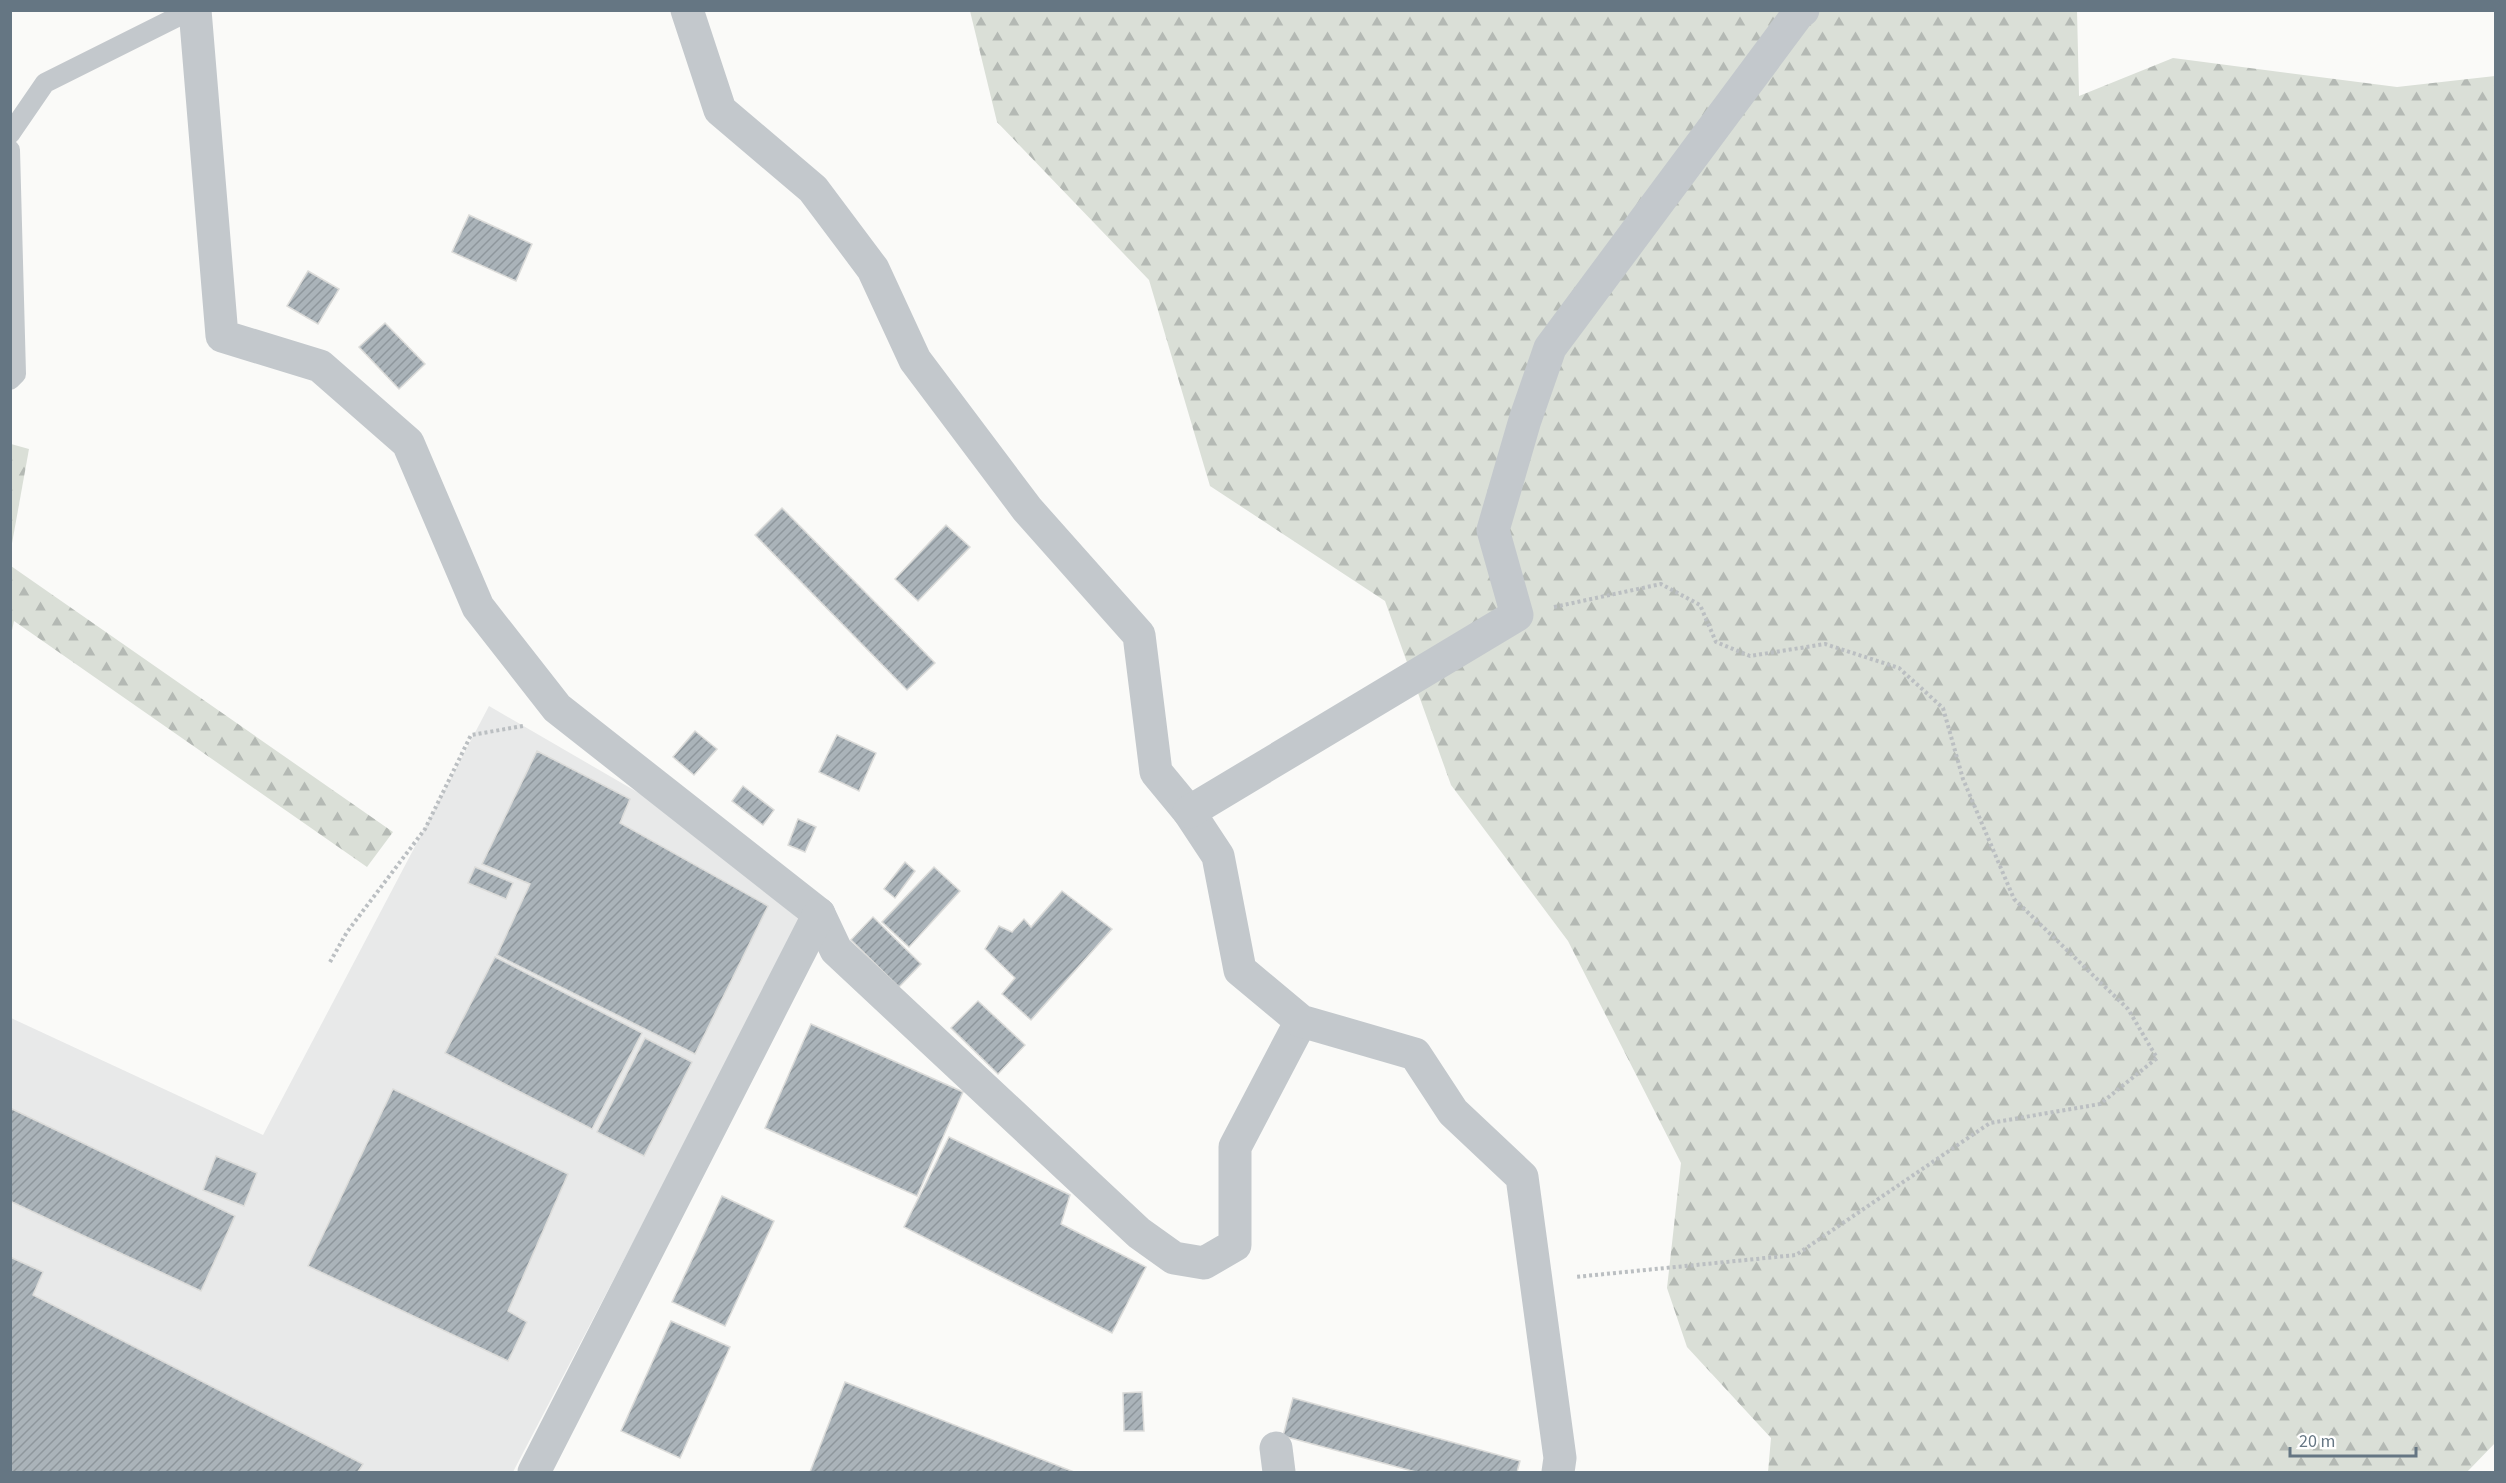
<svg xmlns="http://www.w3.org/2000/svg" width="2506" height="1483" viewBox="0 0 2506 1483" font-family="'Source Sans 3',sans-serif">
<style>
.built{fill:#e8e9e9}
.forest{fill:url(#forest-firs)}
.building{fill:url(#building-hatch);stroke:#dcdcda;stroke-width:1.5}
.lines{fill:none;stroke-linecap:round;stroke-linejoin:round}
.path{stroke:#bbbfc2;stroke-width:4;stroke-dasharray:3 3;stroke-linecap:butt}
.service{stroke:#c3c8cc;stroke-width:20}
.minor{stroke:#c3c8cc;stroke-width:33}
</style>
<defs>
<pattern id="forest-firs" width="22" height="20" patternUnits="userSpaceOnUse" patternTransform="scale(1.5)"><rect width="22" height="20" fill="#dadfd7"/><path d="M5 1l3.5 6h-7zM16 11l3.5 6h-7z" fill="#b4b9b4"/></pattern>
<pattern id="building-hatch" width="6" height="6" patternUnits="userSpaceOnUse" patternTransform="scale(1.5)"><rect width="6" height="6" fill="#aab3b9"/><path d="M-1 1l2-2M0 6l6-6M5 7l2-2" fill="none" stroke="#8e969c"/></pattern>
</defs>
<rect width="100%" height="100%" fill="#fafaf8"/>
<path class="built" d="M489,706L663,807L801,921L513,1472H11V1018L263,1135Z"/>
<g class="forest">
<path d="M2077,10L2079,96L2173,58L2397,87L2495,76L2496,1442L2467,1472H1768L1771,1438L1687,1347L1667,1288L1681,1163L1568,941L1451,785L1385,601L1210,486L1149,280L997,122L970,11Z"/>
<path d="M11,444L29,449L11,549L10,444Z"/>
<path d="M11,566L393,832L367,867L14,621L11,635Z"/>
</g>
<g class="building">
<path d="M469,215L532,244L516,281L452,252Z"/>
<path d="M308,271L339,289L318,324L287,306Z"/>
<path d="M385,323L425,364L399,389L359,347Z"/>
<path d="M782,508L935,663L907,690L755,535Z"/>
<path d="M946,525L970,547L918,601L895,579Z"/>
<path d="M695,731L717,749L694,775L673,757Z"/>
<path d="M837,735L876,753L859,791L819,772Z"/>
<path d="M537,751L630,799L620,823L768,906L695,1054L497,955L530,884L482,864Z"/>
<path d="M743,786L774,810L763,825L732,801Z"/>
<path d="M798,819L816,827L805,852L788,845Z"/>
<path d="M905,862L915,871L895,898L884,889Z"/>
<path d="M475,867L513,883L506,899L468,883Z"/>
<path d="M934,867L960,891L909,947L882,922Z"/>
<path d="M1062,891L1112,929L1031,1020L1002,994L1015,978L985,949L999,926L1012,932L1024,919L1031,927Z"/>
<path d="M873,917L921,964L899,987L851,940Z"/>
<path d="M495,957L642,1033L592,1129L445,1053Z"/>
<path d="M978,1001L1025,1045L998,1074L951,1028Z"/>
<path d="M811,1024L963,1092L917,1196L765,1128Z"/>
<path d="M645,1038L692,1062L644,1156L597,1132Z"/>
<path d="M393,1089L568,1174L508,1311L527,1322L508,1361L308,1266Z"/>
<path d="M10,1108L235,1216L201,1291L10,1201Z"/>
<path d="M949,1137L1070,1195L1061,1224L1146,1267L1112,1333L904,1227Z"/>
<path d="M216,1156L257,1173L244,1206L203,1190Z"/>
<path d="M722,1196L774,1221L725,1326L672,1302Z"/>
<path d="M10,1257L43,1272L33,1295L363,1464L358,1472H10Z"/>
<path d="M671,1321L730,1347L680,1458L621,1431Z"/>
<path d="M845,1382L1074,1472H810Z"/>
<path d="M1142,1392L1144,1431H1124L1123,1393Z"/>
<path d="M1293,1398L1520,1461L1517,1472H1416L1283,1436Z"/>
</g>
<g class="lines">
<g class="path">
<path d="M1554,607L1661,584L1700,605L1716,642L1750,656L1825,644L1899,668L1943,708L1963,779L2014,899L2128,1009L2157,1058L2100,1104L1990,1123L1796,1255L1575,1277"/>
<path d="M330,962L347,932L425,829L471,735L523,726"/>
</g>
<g class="service">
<path d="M10,134L45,83L191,10"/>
<path d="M10,150L16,374L10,380"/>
</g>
<g class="minor">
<path d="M195,10L222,336L320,366L408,443L478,607L557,708L819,914L836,950L1139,1233L1174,1258L1204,1263L1235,1245V1147L1301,1021"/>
<path d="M687,10L720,110L813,189L873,269L915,360L1027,509L1139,635L1156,772L1189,812L1218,856L1240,970L1301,1021L1415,1054L1453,1112L1522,1177L1560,1458L1558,1472"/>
<path d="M1189,812L1517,615L1493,530L1525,420L1550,348L1798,14L1803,10"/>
<path d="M1276,1448L1279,1472"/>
<path d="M534,1472L819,914"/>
</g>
</g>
<rect width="2506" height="1483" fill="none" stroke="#657683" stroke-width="24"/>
<path d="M2290 1447v9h126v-9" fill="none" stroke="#657683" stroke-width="3"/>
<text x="2299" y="1447" font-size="18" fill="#657683" stroke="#ffffff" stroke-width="4.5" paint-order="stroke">20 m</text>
</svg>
